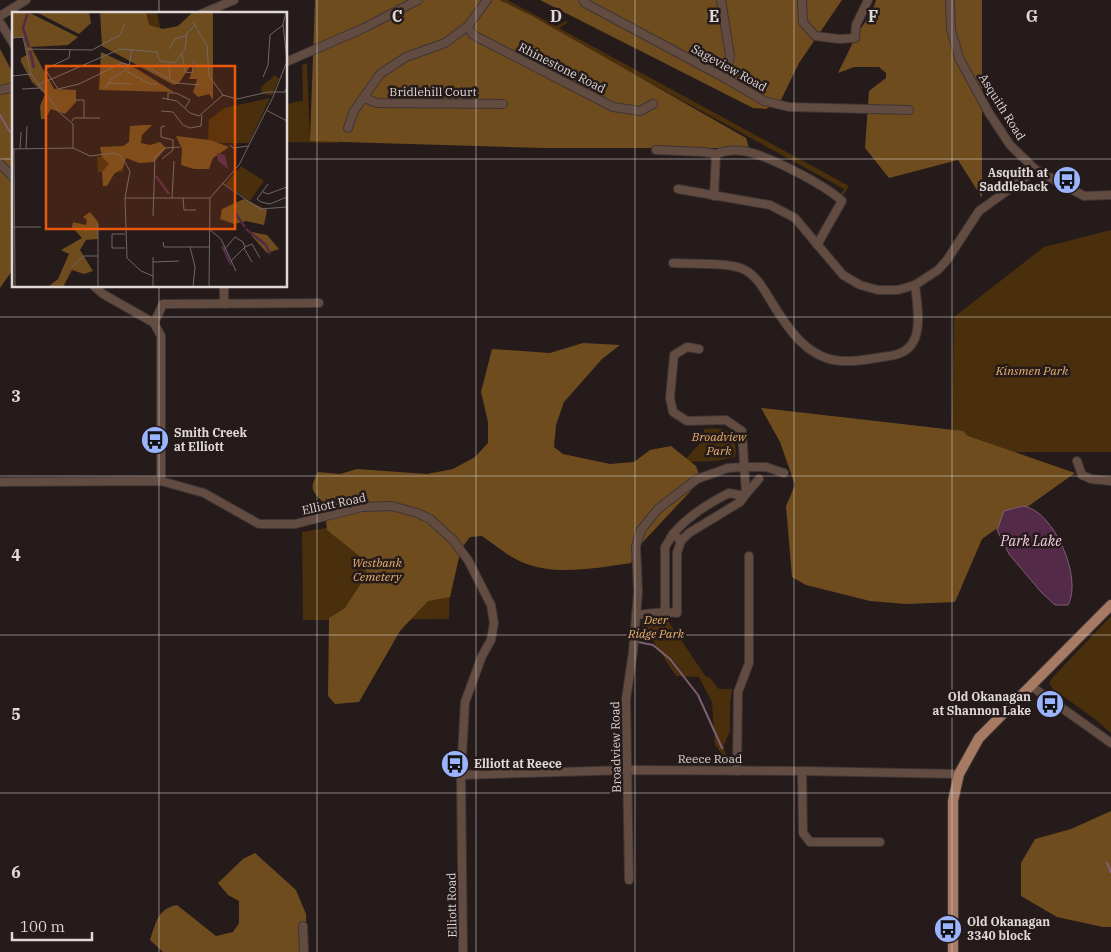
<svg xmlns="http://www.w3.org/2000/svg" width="1111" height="952" viewBox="0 0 1111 952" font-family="'IBM Plex Serif',serif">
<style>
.green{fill:#492f0c}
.forest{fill:#6f4c1e}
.water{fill:#542a49;stroke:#7e5e74}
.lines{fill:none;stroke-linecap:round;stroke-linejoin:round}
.stream{stroke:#7e5e74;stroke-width:2}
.minor-casing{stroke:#3f3534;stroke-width:10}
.major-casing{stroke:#3f3534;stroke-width:12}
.minor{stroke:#624c41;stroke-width:8}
.major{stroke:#a77a63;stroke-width:10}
.grid{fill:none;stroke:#dfd8d7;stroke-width:1;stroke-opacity:0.55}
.labels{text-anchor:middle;stroke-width:5;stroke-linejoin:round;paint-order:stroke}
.street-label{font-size:12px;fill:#dfd8d7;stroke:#251b1a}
.poi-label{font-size:12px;font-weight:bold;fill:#dfd8d7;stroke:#251b1a;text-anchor:start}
.park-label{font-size:12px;font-style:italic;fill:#eab26e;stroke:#251b1a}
.water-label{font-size:14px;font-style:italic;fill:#f6cae8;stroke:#251b1a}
.inset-river{fill:none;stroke:#542a49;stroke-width:2.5}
.inset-road{fill:none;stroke:#6f6766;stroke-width:1}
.view{fill:#e8590c;fill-opacity:0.15;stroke:#e8590c;stroke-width:2.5}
.inset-edge{fill:none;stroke:#dfd8d7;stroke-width:2.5}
.grid-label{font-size:16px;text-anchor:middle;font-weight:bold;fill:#dfd8d7;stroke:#251b1a;stroke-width:5;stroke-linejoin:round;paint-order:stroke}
</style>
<rect width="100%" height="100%" fill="#251b1a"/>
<g class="green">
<path d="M498,0H507L556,26L566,21L568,22L559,28L849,186L819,236L817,234L844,189Z"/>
<path d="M307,63L310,140H338V143L286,142V105L295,102L303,101L302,65Z"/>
<path d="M1111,230V452H951L954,317L1044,247Z"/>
<path d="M704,429C718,428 733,427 735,445C736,450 736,453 735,457L716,461L683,462L704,439Z"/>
<path d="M378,519L451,557L449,619L303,620L302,532Z"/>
<path d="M643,611L664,615L706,677H709L719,689H732L730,703V731L724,745L725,752L728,757L726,759L715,745L712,702L699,677L676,676L651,638L642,636Z"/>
<path d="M1111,616V733L1096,720L1052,688L1049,683L1053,677Z"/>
</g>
<g class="forest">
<path d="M315,0H499L534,17L746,138L749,148H543L310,141Z"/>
<path d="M540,0H842L799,63L781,100L766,109L753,108Z"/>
<path d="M876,0H982V198L958,160L889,178L865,148L869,91L886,78V73L879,67H854L838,73L857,34L872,12Z"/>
<path d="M0,49L14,75V268L0,288Z"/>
<path d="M583,343L620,345L602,359L564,402L556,425L554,447L563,454L610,464L634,462L650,450L671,446L696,466L701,480L641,544L631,563C596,568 557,576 524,563C510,558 494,544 482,536L470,537L461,549L450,597L428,601L400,631L359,702L335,704L328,696L329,618L345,608L367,574L363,559L327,530L324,503C310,490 310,488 318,472L340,474L357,469L427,474L453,469L475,457L488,443V422L481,392L492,349L550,353Z"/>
<path d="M761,408L963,431L968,436L1075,473L982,539L955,602L906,604L870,601L806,585L792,577L786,506L795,485L780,442Z"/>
<path d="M1111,811V927H1103L1057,917L1021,896V863L1035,839L1071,829Z"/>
<path d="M255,853L296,890L306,914V952H163L150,940C156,923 157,909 177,905L216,936L233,932L239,923V901L228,895L218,883L243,859Z"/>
</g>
<path class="water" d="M1023,506C1054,510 1083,579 1068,605H1055L1041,592L1009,554L997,530L1004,511Z"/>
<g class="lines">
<g class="stream">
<path d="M0,115L10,132"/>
<path d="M13,136L14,138"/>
<path d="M638,642L653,645L670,659L698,695L722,748"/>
<path d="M1107,863L1111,872"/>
</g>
<defs>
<g id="minor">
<path d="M583,0L585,3L725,78L764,101L789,107L909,110"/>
<path d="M721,0L730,56L725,78"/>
<path d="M802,0L803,22L815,36L839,39L855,38L856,25L868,0"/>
<path d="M950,0L951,29L959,58L989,113L1010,145L1036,170L1084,196L1111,195"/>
<path d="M201,14L234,0"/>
<path d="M0,16L26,0"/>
<path d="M0,22L14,45"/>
<path d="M468,26L472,34L477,37L613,107L640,111L653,104"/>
<path d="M286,62L364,28L418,0"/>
<path d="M0,90L14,87"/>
<path d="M364,98L377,103L503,104"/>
<path d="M348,128L354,111L380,74L406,57L445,43L468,26L487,0"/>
<path d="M656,150L703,152L716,154"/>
<path d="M0,164L14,178"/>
<path d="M678,189L770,205L795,218L843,275L860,285L878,290H898L915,285L938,270L947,260L979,211L1036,170"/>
<path d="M714,196L716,154C724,151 735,150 743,151C766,154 825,185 842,201L817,245"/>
<path d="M673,263C691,264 731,262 745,270C757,276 764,290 771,301C788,329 808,360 843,361C858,362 874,358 889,356C927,352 918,312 915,285"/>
<path d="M94,286L103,294L154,323L161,336V481"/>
<path d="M224,286V304"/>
<path d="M154,323L163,304L319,303"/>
<path d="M1077,461L1082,475L1091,479L1111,481"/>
<path d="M0,482L161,481L204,493L259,524H295L362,507L392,506L417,513L430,519L453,540L468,560L491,605L494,623L491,640L482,656L465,702L461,775L463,952"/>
<path d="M746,494L759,479"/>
<path d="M681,541L689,533L740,502L746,494L742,431L726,420L687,421L673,412L670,398L674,355L687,347L699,349"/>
<path d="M665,612V547L673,534"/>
<path d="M636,615L665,612L677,613V553L681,541L673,534C687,517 709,503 729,493L744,496"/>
<path d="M1031,686L1111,743"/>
<path d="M737,771L738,692L749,663V556"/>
<path d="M802,771L803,833L810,842H880"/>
<path d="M461,775L628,770L802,771L959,774"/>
<path d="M629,880L626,699L633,652L638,592L636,546L641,530L658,509L697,479L728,468L744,467H766L784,473"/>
<path d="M303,926L304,952"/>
</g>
<path id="major" d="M953,952V801L959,774L979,738L1111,605"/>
</defs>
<use href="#minor" class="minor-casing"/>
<use href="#major" class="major-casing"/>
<use href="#minor" class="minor"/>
<use href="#major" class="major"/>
</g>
<path class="grid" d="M159,0V14M317,0V952M476,0V952M635,0V952M794,0V952M952,0V952M0,159H14M286,159H1111M159,286V952M0,317H1111M0,476H1111M0,635H1111M0,793H1111"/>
<defs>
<symbol id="bus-disc" viewBox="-11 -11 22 22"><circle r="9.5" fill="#9ab5fd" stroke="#251b1a"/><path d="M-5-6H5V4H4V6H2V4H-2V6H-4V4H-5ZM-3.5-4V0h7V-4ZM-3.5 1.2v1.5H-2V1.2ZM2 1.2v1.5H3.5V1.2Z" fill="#111"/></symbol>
</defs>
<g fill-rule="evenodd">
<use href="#bus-disc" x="1051" y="164" width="32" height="32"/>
<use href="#bus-disc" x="139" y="424" width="32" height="32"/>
<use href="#bus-disc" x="1034" y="688" width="32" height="32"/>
<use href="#bus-disc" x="439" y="748" width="32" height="32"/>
<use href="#bus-disc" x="932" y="913" width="32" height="32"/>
</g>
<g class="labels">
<g class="street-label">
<text transform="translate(562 68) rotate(27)" y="4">Rhinestone Road</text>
<text transform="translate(729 68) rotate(29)" y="4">Sageview Road</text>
<text x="433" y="96">Bridlehill Court</text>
<text transform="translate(1002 107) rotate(58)" y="4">Asquith Road</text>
<text transform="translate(334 504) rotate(-12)" y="4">Elliott Road</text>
<text transform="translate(616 747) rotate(-91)" y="4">Broadview Road</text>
<text x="710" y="763">Reece Road</text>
<text transform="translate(452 905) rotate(-91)" y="4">Elliott Road</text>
</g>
<g class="poi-label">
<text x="1048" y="177" text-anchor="end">Asquith at<tspan x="1048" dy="14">Saddleback</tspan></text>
<text x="174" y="437">Smith Creek<tspan x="174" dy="14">at Elliott</tspan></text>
<text x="1031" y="701" text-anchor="end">Old Okanagan<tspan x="1031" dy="14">at Shannon Lake</tspan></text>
<text x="474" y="768">Elliott at Reece</text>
<text x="967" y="926">Old Okanagan<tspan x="967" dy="14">3340 block</tspan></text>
</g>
<g class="park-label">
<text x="1032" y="375">Kinsmen Park</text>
<text x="719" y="441">Broadview<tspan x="719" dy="14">Park</tspan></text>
<text x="377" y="567">Westbank<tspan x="377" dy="14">Cemetery</tspan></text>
<text x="656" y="624">Deer<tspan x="656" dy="14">Ridge Park</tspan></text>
</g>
<g class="water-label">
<text x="1031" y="546">Park Lake</text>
</g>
</g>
<g transform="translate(12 12)">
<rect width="275" height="275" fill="#251b1a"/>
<path d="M145,0L148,15L147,26L125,2ZM263,63L267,67L260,83L250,82L249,75ZM258,86L237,131H196L197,108L212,96ZM98,143L111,149V160H86L85,145ZM229,154L252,169L238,189L213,172Z" fill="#492f0c"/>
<path d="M0,0H16L66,25L56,33L19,35L42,77L64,78V90L53,102L39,97L33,107H29L28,94L33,82L20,70L9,50V46L15,43L12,26L0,25ZM24,0H77L79,11L67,22ZM88,0H134L137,13L151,17L166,14L181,0H201V88L197,82L186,85L181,80L185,67H177L183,52L179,53L167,71L162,73L90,34ZM89,40L125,57L162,80L87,78ZM133,113H140L130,123L129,131L138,133L148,130L154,136L142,150L127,151L114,146L111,156L102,162L95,174H91L90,160L97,152L90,145L88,135L111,134L117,130L118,114ZM164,124L198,128L217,135L201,146L197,157H182L169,153L170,137ZM232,187L255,198L252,213L234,209L222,212L208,207L210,197ZM78,200L86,210V227L74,228L68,238L81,259L72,262L60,258L51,275H36L46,267L57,242L49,238L70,226L60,215L61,210L74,213L75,208L71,205ZM240,220L255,223L267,237L255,241L239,223Z" fill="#6f4c1e"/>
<path d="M205,141L213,143L216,157L206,149Z" fill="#542a49"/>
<path class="inset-river" d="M16,0L11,16L17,35M18,39L22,56M144,164L157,182M223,201L233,215M234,217L254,233L258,242M210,234L219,253"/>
<path class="inset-road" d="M181,10L195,34L197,64L211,83L225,87L256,80H273L275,75M0,26L11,25L19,62L48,101L61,112V136M13,37L80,38L108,23L113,11M157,37L163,27L175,23M58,38L57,46L33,57L46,77L67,72L110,51L118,53M144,39L148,49L163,51L173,37L175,21L183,13M170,42L173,60L180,61L182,49M157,52L158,67M132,53L164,71L189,73M114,59L138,72H145M0,64L19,62M251,65L256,53L258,23L271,13M96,71L120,72M26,73L108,37L144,40M93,76L99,67L117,55L120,37M10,77L28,76M150,86L165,89L178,101L187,104L211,83M63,88H72V106M156,88V81H164L178,88L173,96M254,98L275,109M149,99L161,100L171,113L178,116L189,114L190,103M60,109L62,106H88M218,133L221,136L237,134M0,137L61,136L78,144L101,141L109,144L118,159L113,186L115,246L129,259L141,264V275M2,137L3,275M8,137L9,120M14,137L15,114M150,147L161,138V128L149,125V115L153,114M210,171L248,197L275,195M256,172L245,187L249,190L258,192L275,185M251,180L256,182L275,175M113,186H198M160,186L162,149M171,186L172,198H184M141,204L143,145L153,136L168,135M86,212V275M0,215H29M197,217L209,227L224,259M113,222H100V236H113M151,230L152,235H197M178,235L183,255L181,275M233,235L240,232L248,246M232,236L240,250M212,238L223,225L231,230L233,235L219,249M141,250L167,249M60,255L72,244H86M141,264V245M197,275L198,186L227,153L261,85L275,49L271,12L274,0"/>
<path class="view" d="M34,54H223V217H34Z"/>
<rect width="275" height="275" class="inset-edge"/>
</g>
<g class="grid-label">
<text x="397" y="22">C</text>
<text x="556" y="22">D</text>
<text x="714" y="22">E</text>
<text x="873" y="22">F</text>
<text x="1032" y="22">G</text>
<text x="16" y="402">3</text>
<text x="16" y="561">4</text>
<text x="16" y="720">5</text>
<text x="16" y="878">6</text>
</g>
<path d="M12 932v8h80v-8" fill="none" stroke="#dfd8d7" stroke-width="2.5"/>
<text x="20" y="932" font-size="15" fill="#dfd8d7" stroke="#251b1a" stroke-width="4" paint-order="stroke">100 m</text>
</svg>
